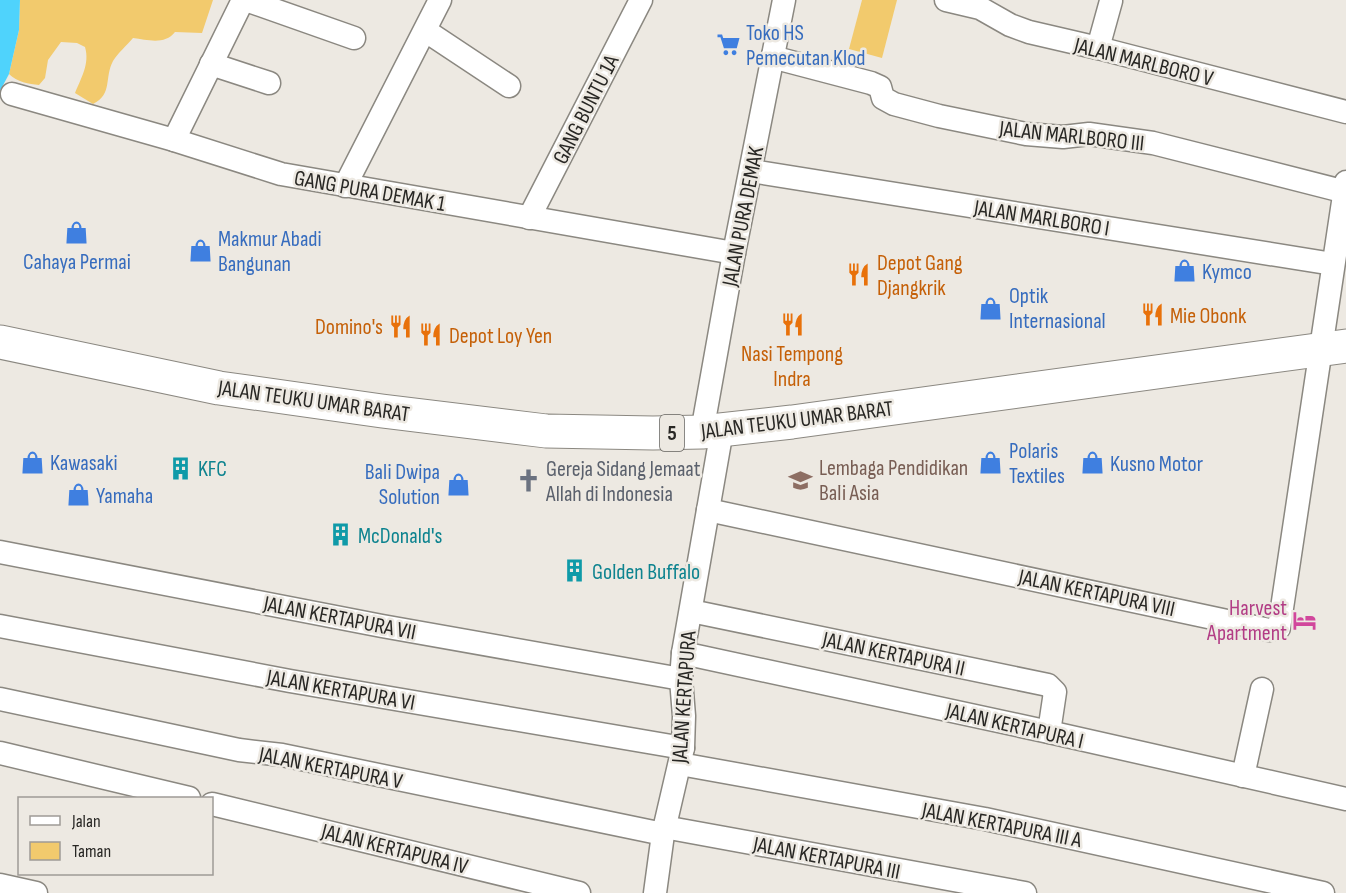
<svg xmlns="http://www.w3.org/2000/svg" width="1346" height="893" viewBox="0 0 1346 893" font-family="'Sofia Sans Condensed',sans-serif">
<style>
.green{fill:#f2ca6d}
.water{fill:#4fd3fc}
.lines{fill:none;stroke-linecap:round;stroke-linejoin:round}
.street-casing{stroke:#8b8881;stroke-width:25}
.highway-casing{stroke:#8b8881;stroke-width:35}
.street{stroke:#fff;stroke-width:22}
.highway{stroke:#fff;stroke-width:33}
.labels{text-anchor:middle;stroke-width:5;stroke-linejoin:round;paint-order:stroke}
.shield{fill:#ede9e2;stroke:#63615d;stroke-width:1.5}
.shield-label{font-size:21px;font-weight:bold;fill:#282724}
.shop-label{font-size:22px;fill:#366cbe;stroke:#ede9e2;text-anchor:start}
.street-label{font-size:22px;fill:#282724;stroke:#ede9e2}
.food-label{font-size:22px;fill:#c56008;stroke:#ede9e2;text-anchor:start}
.education-label{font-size:22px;fill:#785e54;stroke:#ede9e2;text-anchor:start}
.culture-label{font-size:22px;fill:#0d838f;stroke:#ede9e2;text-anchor:start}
.worship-label{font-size:22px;fill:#5b616d;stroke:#ede9e2;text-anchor:start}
.hotel-label{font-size:22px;fill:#b23c85;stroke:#ede9e2;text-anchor:end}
</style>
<rect width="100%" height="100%" fill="#ede9e2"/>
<g class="green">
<path d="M20,0H213L202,33L175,32C165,45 148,40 133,38C127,45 118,53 113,61C104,78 113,94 93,104L75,93C81,78 90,64 85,47L77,43L61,42L48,60L45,78L39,85C29,84 17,82 9,74L19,30Z"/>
<path d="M862,0H897L882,58L849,49Z"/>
</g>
<path class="water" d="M0,0H20L19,30L9,74L0,91Z"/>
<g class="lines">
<defs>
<g id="street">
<path d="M246,0L354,38"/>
<path d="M946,0L980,8L1010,25L1029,32L1098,48L1346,112"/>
<path d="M426,31L509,86"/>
<path d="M1098,48L1111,1"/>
<path d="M772,57L871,83L880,87L883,98L894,104L939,116L1026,134L1063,137L1089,134L1153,143L1346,192"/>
<path d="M211,64L269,83"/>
<path d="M12,94L174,140L281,174L734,253"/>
<path d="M174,140L243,0"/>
<path d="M751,171L1333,264"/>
<path d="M345,186L440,0"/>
<path d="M529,218L641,0"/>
<path d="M702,432L734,253L784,0"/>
<path d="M708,510L1269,630L1279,628L1346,182"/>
<path d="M0,552L382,626L681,679"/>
<path d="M691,611L1048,685L1055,692L1049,732"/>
<path d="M0,626L290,681L683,748"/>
<path d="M683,653L1049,732L1346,799"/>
<path d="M0,699L239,750L282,755L663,834"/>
<path d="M0,753L189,798"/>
<path d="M680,764L985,819L1323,893"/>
<path d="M1243,776L1262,689"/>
<path d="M212,804L579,893"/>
<path d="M664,827L1025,893"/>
<path d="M0,885L36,893"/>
<path d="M655,893L663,834L683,748L684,716L681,679L683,653L722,430"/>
</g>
<path id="highway" d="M0,342L219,388L382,411L546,431L653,433L702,432L792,422L1346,346"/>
</defs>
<use href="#street" class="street-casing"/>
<use href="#highway" class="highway-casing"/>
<use href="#street" class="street"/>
<use href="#highway" class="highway"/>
</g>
<defs>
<symbol id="supermarket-bare" viewBox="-9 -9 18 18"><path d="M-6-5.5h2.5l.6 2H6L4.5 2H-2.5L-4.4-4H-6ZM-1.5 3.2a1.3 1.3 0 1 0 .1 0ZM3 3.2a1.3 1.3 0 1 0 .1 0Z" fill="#3f7fe0" stroke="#ede9e2" stroke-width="2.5" paint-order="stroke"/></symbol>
<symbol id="shop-bare" viewBox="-9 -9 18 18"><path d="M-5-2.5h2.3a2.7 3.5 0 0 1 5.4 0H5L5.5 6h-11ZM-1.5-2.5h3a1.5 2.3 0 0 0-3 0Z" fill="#3f7fe0" stroke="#ede9e2" stroke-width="2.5" paint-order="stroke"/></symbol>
<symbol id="restaurant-bare" viewBox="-9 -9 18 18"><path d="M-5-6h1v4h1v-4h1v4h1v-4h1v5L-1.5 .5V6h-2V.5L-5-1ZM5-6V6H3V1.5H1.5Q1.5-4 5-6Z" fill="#e8710a" stroke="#ede9e2" stroke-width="2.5" paint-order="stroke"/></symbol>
<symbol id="building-bare" viewBox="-9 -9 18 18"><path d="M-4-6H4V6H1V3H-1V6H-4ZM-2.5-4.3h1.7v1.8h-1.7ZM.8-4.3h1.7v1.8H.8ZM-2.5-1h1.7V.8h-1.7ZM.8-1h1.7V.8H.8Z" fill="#0f9aa8" stroke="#ede9e2" stroke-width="2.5" paint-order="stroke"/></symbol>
<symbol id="university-bare" viewBox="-9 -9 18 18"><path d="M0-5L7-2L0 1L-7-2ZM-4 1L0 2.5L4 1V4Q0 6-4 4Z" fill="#8d6e63" stroke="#ede9e2" stroke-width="2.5" paint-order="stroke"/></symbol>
<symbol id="church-bare" viewBox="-9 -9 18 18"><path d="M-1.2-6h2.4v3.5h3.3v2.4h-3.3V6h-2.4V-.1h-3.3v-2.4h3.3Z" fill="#6b7280" stroke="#ede9e2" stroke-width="2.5" paint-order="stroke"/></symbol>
<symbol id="hotel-bare" viewBox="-9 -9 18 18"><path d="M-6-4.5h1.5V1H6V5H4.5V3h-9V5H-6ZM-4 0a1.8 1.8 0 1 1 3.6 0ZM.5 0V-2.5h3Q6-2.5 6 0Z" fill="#d1479c" stroke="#ede9e2" stroke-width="2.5" paint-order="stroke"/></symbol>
</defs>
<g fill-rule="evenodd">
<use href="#supermarket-bare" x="712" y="28" width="33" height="33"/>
<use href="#shop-bare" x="60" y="216" width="33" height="33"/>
<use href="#shop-bare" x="184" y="234" width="33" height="33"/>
<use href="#shop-bare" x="1168" y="254" width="33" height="33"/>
<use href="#restaurant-bare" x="842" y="258" width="33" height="33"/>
<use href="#shop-bare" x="974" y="292" width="33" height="33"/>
<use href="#restaurant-bare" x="1136" y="298" width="33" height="33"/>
<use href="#restaurant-bare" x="776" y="308" width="33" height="33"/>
<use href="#restaurant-bare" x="384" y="310" width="33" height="33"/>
<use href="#restaurant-bare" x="414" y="318" width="33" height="33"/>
<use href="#shop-bare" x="16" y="446" width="33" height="33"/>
<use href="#shop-bare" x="974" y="446" width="33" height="33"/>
<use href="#shop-bare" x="1076" y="446" width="33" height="33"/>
<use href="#building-bare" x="164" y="452" width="33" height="33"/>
<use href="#university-bare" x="784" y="464" width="33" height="33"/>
<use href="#church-bare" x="512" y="464" width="33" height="33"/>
<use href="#shop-bare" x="442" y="468" width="33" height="33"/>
<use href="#shop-bare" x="62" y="478" width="33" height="33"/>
<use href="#building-bare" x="324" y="518" width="33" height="33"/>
<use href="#building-bare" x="558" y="554" width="33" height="33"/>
<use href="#hotel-bare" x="1288" y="604" width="33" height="33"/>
</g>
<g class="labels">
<rect class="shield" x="660" y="415" width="24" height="36" rx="4.5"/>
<g class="shield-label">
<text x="672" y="440">5</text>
</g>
<g class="shop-label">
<text x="746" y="40">Toko HS<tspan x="746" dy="25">Pemecutan Klod</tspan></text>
<text x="218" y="246">Makmur Abadi<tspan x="218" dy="25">Bangunan</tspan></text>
<text x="77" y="269" text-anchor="middle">Cahaya Permai</text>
<text x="1202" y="279">Kymco</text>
<text x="1009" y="303">Optik<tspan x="1009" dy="25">Internasional</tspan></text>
<text x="1009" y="458">Polaris<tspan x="1009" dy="25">Textiles</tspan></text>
<text x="50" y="470">Kawasaki</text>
<text x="1110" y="471">Kusno Motor</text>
<text x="440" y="479" text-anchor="end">Bali Dwipa<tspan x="440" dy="25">Solution</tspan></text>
<text x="96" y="503">Yamaha</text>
</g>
<g class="street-label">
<text transform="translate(1144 61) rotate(14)" y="8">JALAN MARLBORO V</text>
<text transform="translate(585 109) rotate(-63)" y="8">GANG BUNTU 1A</text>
<text transform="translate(1072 135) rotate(6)" y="8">JALAN MARLBORO III</text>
<text transform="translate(370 190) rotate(10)" y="8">GANG PURA DEMAK 1</text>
<text transform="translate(742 216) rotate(-79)" y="8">JALAN PURA DEMAK</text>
<text transform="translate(1042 217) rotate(9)" y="8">JALAN MARLBORO I</text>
<text transform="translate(314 400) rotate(8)" y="8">JALAN TEUKU UMAR BARAT</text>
<text transform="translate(797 419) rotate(-7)" y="8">JALAN TEUKU UMAR BARAT</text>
<text transform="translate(1097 592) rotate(12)" y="8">JALAN KERTAPURA VIII</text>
<text transform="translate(340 617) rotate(11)" y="8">JALAN KERTAPURA VII</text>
<text transform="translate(894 653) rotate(12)" y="8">JALAN KERTAPURA II</text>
<text transform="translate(341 689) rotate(10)" y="8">JALAN KERTAPURA VI</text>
<text transform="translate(683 697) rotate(-86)" y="8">JALAN KERTAPURA</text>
<text transform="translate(1015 725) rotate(13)" y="8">JALAN KERTAPURA I</text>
<text transform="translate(331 767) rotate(11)" y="8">JALAN KERTAPURA V</text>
<text transform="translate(1002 824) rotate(11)" y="8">JALAN KERTAPURA III A</text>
<text transform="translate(395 848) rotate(14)" y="8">JALAN KERTAPURA IV</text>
<text transform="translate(827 857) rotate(11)" y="8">JALAN KERTAPURA III</text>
</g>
<g class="food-label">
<text x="877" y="270">Depot Gang<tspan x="877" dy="25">Djangkrik</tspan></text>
<text x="1170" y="323">Mie Obonk</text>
<text x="383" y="334" text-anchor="end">Domino's</text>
<text x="449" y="343">Depot Loy Yen</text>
<text x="792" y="361" text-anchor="middle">Nasi Tempong<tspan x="792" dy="25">Indra</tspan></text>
</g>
<g class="education-label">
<text x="819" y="475">Lembaga Pendidikan<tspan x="819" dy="25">Bali Asia</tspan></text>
</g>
<g class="culture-label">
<text x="198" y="476">KFC</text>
<text x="358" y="543">McDonald's</text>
<text x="592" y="579">Golden Buffalo</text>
</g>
<g class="worship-label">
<text x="546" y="476">Gereja Sidang Jemaat<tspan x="546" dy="25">Allah di Indonesia</tspan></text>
</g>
<g class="hotel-label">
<text x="1287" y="615">Harvest<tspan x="1287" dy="25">Apartment</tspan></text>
</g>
</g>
<rect x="18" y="797" width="195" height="78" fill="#ede9e2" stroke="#9e9b96" stroke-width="1.5"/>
<rect x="30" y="816" width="30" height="9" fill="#ffffff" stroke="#9e9b96" stroke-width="1.5"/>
<text x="72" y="827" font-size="18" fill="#282724">Jalan</text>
<rect x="30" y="842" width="30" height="18" fill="#f2ca6d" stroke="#9e9b96" stroke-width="1.5"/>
<text x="72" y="857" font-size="18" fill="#282724">Taman</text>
</svg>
